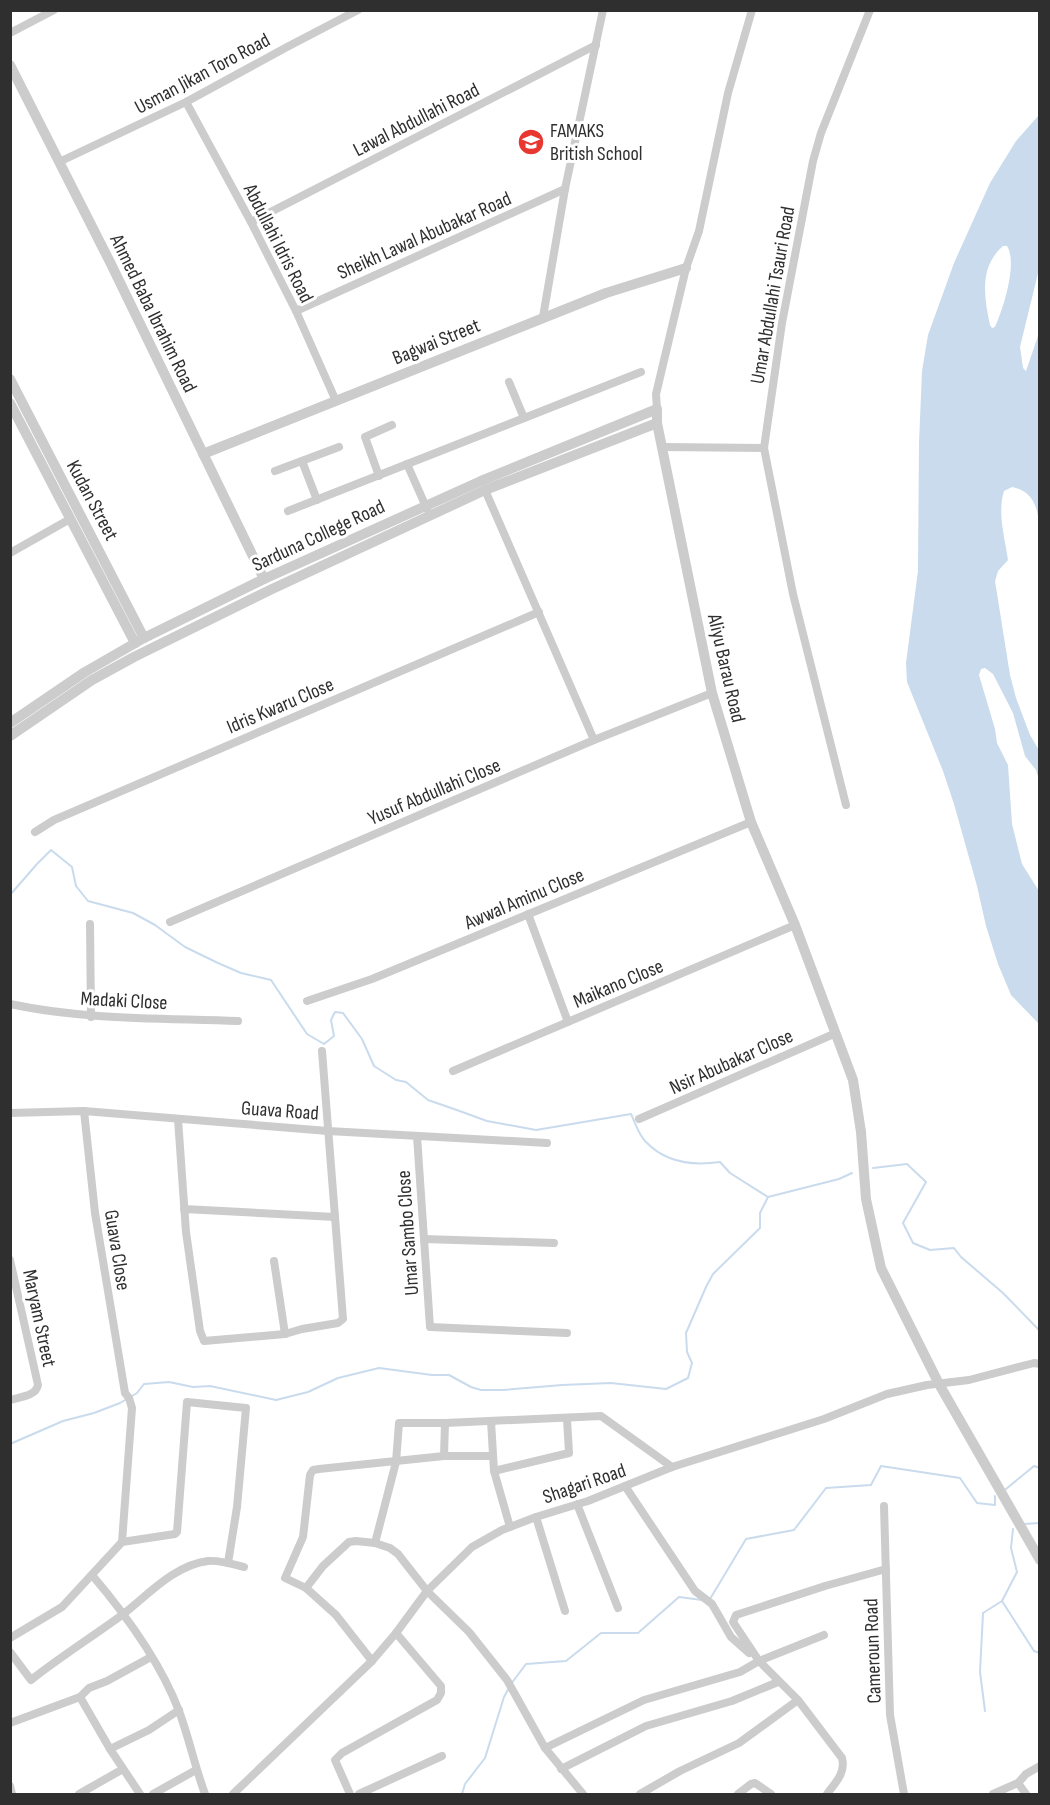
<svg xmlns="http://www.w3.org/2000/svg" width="1050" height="1805" viewBox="0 0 1050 1805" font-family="'Sofia Sans Condensed',sans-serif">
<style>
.water{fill:#c9dbec;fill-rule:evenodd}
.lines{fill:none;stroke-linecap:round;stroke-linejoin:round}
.stream{stroke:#c9dbec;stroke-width:2}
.minor{stroke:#ccc;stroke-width:8}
.tertiary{stroke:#ccc;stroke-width:10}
.labels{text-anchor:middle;stroke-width:6;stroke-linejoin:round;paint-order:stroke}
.street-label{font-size:20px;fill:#2f2f2f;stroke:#fff}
.poi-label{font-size:20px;fill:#2f2f2f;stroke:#fff;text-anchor:start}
</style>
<rect width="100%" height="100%" fill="#fff"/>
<path class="water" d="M1039,115V269L1020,347L1023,368L1026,371L1039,333V523C1037,505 1032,491 1012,487L1004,491C997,513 1005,538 1008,560L998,571L995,581L1010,675L1016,698L1030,735L1039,750V780L1036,770L1025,756L1013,713L993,674L985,668L981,669L979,675L995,729L997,743L1008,765L1012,824L1022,864L1039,891V1024L1011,995L998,964L986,926L977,886L954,804L943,771L907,682L906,663L918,571L919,443L922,371L928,335L954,263L990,183L1016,141ZM1003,246H1007C1018,263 1003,310 995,327L992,328L990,325C984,297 979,267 1003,246Z"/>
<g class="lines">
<g class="stream">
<path d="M10,895L37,864L51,850L72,867L76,886L88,901L133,913L155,925L185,947L218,963L241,973L271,980L307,1034L324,1044L334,1036L331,1020L335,1012L343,1013L362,1039L374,1066L396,1080L406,1082L428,1100L454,1109L487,1121L536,1130L631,1114C635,1122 639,1136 646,1142C666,1163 693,1166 720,1162L730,1173L768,1197L839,1179L852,1173"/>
<path d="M873,1168L907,1164L926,1182L903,1223L913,1243L930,1250L954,1248L961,1257L1003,1293L1040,1331"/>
<path d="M10,1444L63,1421L94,1413L120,1403L137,1393L144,1384L169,1382L193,1387L210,1386L276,1400L308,1392L338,1378L379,1368L432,1375H449L471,1387L481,1390H503L562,1385L611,1383L666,1389L688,1378L692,1363L687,1352L686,1333L706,1287L713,1274L760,1228V1213L768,1197"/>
<path d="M1006,1489L1034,1466L1040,1468"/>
<path d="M1024,1524L1040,1523"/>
<path d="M710,1599L746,1539L794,1530L826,1488L871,1485L881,1466L960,1478L977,1503L995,1505V1496"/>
<path d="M1002,1601L1034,1651L1040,1653"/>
<path d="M511,1684L526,1664L566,1661L601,1633H638L679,1597L702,1600"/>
<path d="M985,1711L980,1672L983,1613L1002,1601L1017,1572L1011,1548L1013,1529"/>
<path d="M462,1794L465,1784L485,1758L504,1697L509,1688"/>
</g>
<g class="minor">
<path d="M10,33L54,10"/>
<path d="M186,102L251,222L296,311L336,401"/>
<path d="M59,162L186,102L287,47L358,10"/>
<path d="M251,222L596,45"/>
<path d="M296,311L565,189"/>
<path d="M543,317L565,189L603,10"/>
<path d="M509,382L524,418"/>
<path d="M657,409L656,394L686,268L699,231L728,93L752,10"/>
<path d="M662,447L764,448"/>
<path d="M302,461L317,500"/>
<path d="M407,464L427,509"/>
<path d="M275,471L339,447"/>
<path d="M379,476L365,437L392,425"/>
<path d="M485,490L594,740"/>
<path d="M288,511L641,372"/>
<path d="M10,553L70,519"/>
<path d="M846,805L793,594L764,448L782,323L813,161L821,133L870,10"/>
<path d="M35,832L54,820L539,612"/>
<path d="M528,914L568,1022"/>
<path d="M170,922L594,740L712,693"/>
<path d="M90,924L91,1017"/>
<path d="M307,1001L372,979L751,822"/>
<path d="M10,1004C85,1020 161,1018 238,1021"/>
<path d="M453,1071L795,925"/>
<path d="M10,1113L84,1111L328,1131L547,1143"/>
<path d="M178,1119L186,1232L200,1331L204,1341L285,1334L302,1329L338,1323L343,1319L322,1051"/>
<path d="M639,1119L836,1033"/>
<path d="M417,1136L430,1327L567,1333"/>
<path d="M184,1209L335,1217"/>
<path d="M424,1239L554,1243"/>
<path d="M10,1260L38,1385C36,1396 20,1397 10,1400"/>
<path d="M274,1261L285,1334"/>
<path d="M494,1421H491L494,1471L510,1527"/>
<path d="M444,1456L445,1423"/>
<path d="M494,1471L569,1453L567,1419"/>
<path d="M625,1486L695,1591L712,1604L731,1637L749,1653"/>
<path d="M577,1504L618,1608"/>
<path d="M884,1506L890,1715L904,1794"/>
<path d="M536,1517L565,1611"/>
<path d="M122,1542L175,1534L177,1532L187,1402L246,1408L237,1507L228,1563"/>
<path d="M375,1543L396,1462L399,1423H445L601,1416L672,1467"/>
<path d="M92,1575C126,1615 160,1661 179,1711C189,1738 195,1767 205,1794"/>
<path d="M306,1588L323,1566L349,1542L356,1541L375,1543L390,1548L398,1554L427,1591L469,1632L507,1680L545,1748L583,1794"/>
<path d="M10,1638L62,1607L122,1542L132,1408L129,1398L125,1393L95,1213L84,1111"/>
<path d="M10,1652L31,1680C60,1657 92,1637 122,1615C147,1596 174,1565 208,1561C219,1560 233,1564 244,1567"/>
<path d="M372,1661L336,1615L306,1588L285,1578L303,1537L310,1475L313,1470L319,1469L444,1456H492"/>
<path d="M80,1697L110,1749L140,1794"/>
<path d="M10,1723L80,1697L89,1688L107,1681L151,1657"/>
<path d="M545,1748L644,1700L740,1672L759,1661L824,1635"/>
<path d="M110,1749L149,1730L179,1710"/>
<path d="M561,1769L646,1726L732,1701L778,1682"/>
<path d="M1018,1783L1026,1794"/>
<path d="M10,1786L12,1794"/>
<path d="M79,1794L123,1769"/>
<path d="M153,1794L196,1770"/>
<path d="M233,1794L372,1661L396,1633L427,1591L472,1547L502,1530L536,1517L588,1501L672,1467L824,1419L887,1394L927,1385L969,1380L1034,1363L1040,1364"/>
<path d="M350,1794L335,1760L342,1753L437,1700L441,1693V1686L396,1633"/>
<path d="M359,1794L442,1756"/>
<path d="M640,1794L680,1771L739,1743L798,1700"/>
<path d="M738,1794L751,1784L755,1783L771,1794"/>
<path d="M827,1794C835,1783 846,1773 842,1758L798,1700L759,1661L733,1622L736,1615L825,1586L886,1569"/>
<path d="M993,1794L1018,1783L1026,1774L1040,1766"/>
</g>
<g class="tertiary">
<path d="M10,65L111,264L264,579"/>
<path d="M10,379L144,638"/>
<path d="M10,403L135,643"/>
<path d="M203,454L606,293L686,268"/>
<path d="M10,723L85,672L144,638L264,579L481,481L657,409V423L712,693L751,822L795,925L853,1080L861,1132L866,1199L881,1268L939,1384L1040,1560"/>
<path d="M10,736L92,680L134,657L270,590L485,490L657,423"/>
</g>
</g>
<defs>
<symbol id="school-disc" viewBox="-11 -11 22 22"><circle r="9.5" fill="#e73730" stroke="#fff"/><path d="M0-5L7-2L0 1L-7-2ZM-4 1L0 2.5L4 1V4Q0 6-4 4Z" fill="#fff"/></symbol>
</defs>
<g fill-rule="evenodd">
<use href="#school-disc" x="516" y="127" width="30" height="30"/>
</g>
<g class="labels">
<g class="street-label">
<text transform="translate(202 73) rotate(-28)" y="7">Usman Jikan Toro Road</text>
<text transform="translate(416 119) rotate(-27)" y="7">Lawal Abdullahi Road</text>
<text transform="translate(424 235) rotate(-24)" y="7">Sheikh Lawal Abubakar Road</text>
<text transform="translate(279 243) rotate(63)" y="7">Abdullahi Idris Road</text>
<text transform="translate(772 295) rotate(-80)" y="7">Umar Abdullahi Tsauri Road</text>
<text transform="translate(154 313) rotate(64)" y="7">Ahmed Baba Ibrahim Road</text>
<text transform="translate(436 341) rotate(-22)" y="7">Bagwai Street</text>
<text transform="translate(93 500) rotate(62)" y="7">Kudan Street</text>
<text transform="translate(318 535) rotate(-25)" y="7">Sarduna College Road</text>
<text transform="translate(727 668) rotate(77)" y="7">Aliyu Barau Road</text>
<text transform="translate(280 705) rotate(-23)" y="7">Idris Kwaru Close</text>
<text transform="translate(434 791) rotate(-23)" y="7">Yusuf Abdullahi Close</text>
<text transform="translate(524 898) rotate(-23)" y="7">Awwal Aminu Close</text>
<text transform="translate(618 983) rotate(-23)" y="7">Maikano Close</text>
<text transform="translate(124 1000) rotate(3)" y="7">Madaki Close</text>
<text transform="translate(731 1061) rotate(-24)" y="7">Nsir Abubakar Close</text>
<text transform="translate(280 1110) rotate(4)" y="7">Guava Road</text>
<text transform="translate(407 1233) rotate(-94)" y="7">Umar Sambo Close</text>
<text transform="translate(118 1250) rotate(81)" y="7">Guava Close</text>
<text transform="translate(40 1318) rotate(78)" y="7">Maryam Street</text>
<text transform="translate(584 1483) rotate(-19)" y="7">Shagari Road</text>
<text transform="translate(872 1651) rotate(-92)" y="7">Cameroun Road</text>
</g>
<g class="poi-label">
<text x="550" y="137">FAMAKS<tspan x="550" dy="23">British School</tspan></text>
</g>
</g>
<rect width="1050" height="1805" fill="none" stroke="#2f2f2f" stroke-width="24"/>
</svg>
